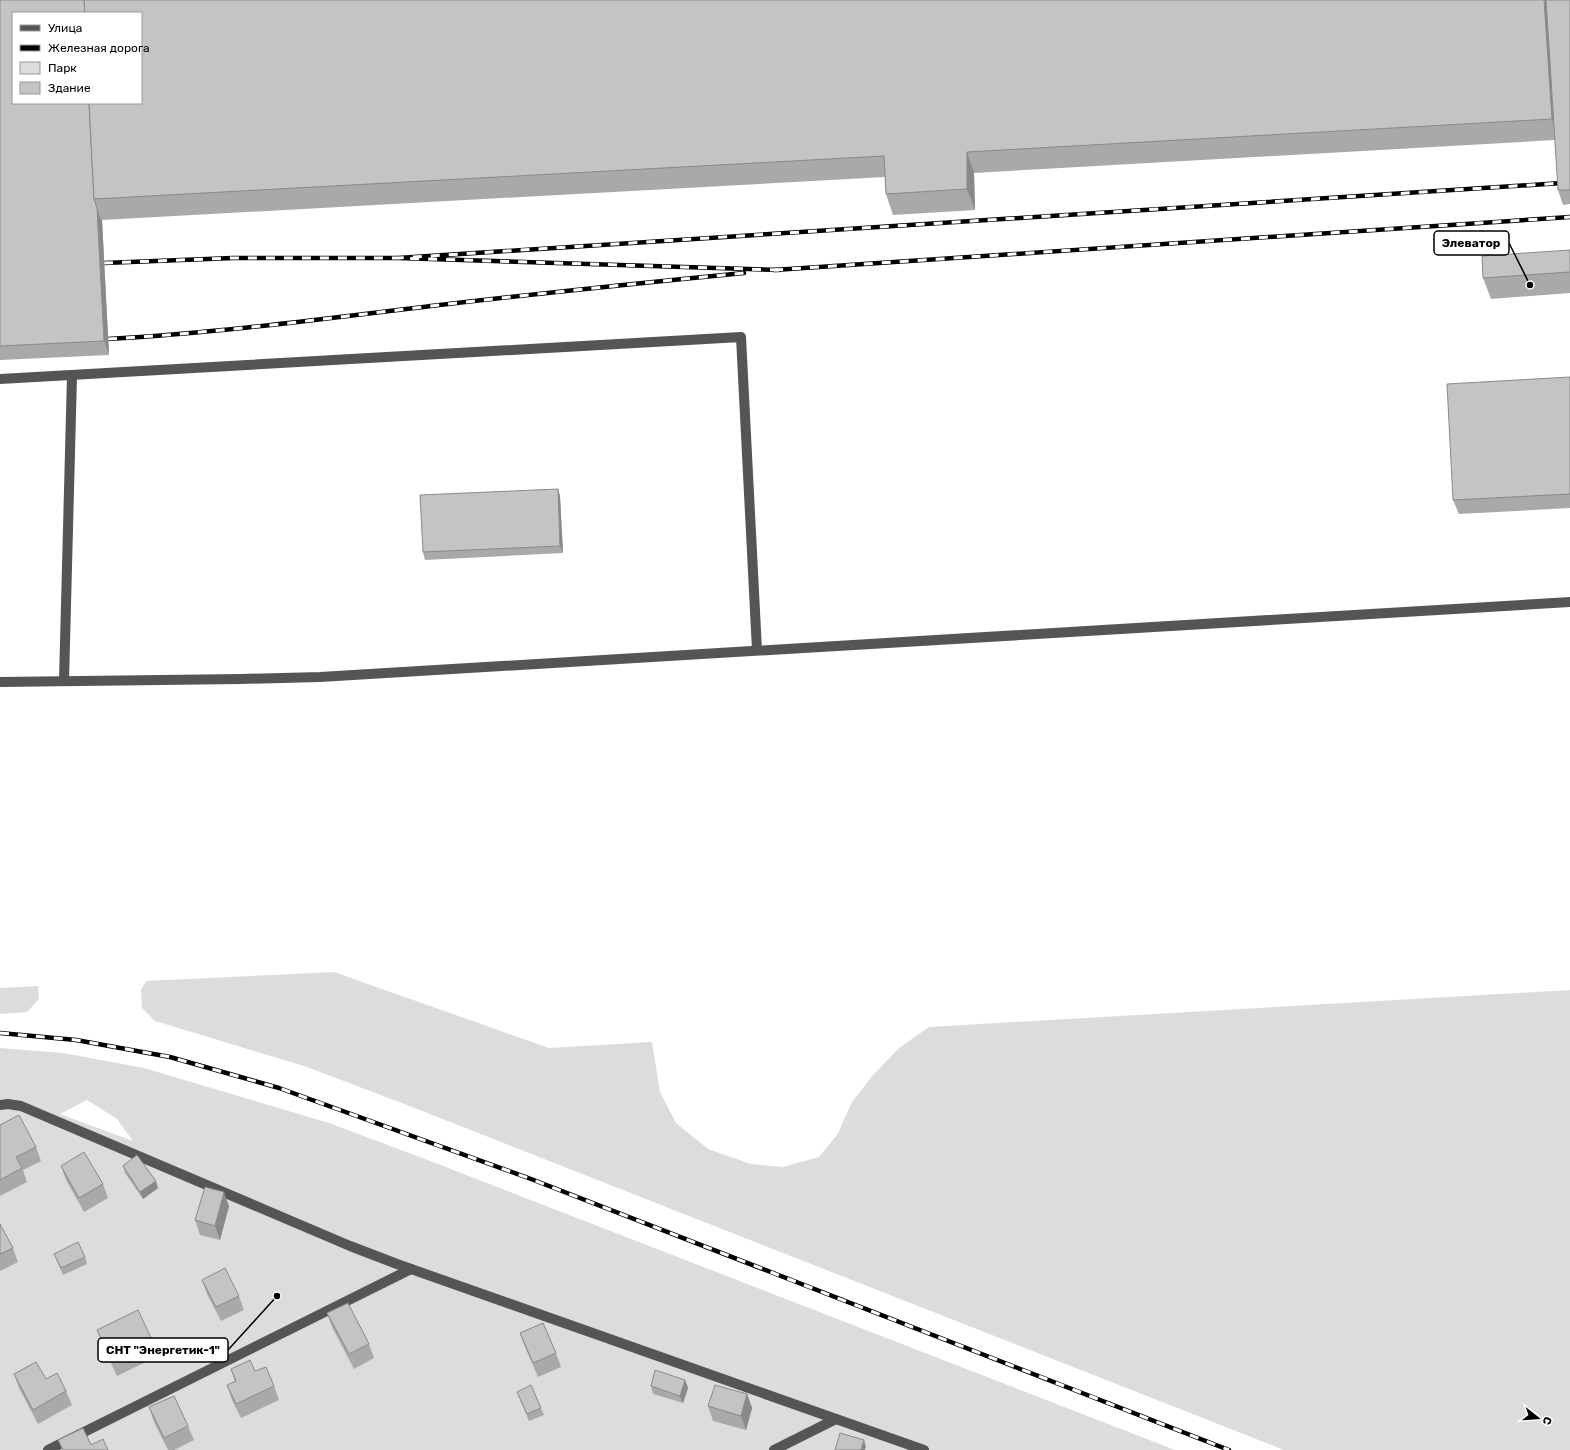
<svg xmlns="http://www.w3.org/2000/svg" width="1570" height="1450" viewBox="0 0 1570 1450" font-family="Rubik,sans-serif">
<style>
.green{fill:#dcdcdc;fill-rule:evenodd}
.lines{fill:none;stroke-linecap:round;stroke-linejoin:round}
.minor{stroke:#555;stroke-width:10}
.rail-casing{stroke:#000;stroke-width:4.5}
.rail{stroke:#fff;stroke-width:3;stroke-dasharray:9;stroke-linecap:butt}
.wall{fill:#a9a9a9}
.shaded-wall{fill:#898989}
.building{fill:#c4c4c4;stroke:#898989}
.leader{fill:none;stroke:#000;stroke-width:1.5}
.callout-dot{fill:#000;stroke:#fff;stroke-width:1.5}
.callout{fill:#fff;stroke:#000;stroke-width:1.5}
.callout-label{font-size:12px;text-anchor:middle;font-weight:bold;fill:#000}
</style>
<rect width="100%" height="100%" fill="#fff"/>
<g class="green">
<path d="M334,972L549,1048L652,1042L660,1092L676,1123L708,1149L751,1164L783,1167L819,1157L837,1135L852,1102L873,1075L899,1048L929,1027L1570,990V1450H1284L407,1105L307,1067L155,1021L142,1008L141,990L146,981Z"/>
<path d="M38,986L39,999L27,1012L0,1014V988Z"/>
<path d="M0,1048L63,1053L144,1068L329,1123L438,1164L1175,1450H0ZM87,1100L117,1119L133,1141L60,1114Z"/>
</g>
<g class="lines">
<g class="minor">
<path d="M0,379L741,337L757,650"/>
<path d="M64,681L72,376"/>
<path d="M0,682L241,679L320,677L1570,602"/>
<path d="M0,1105L8,1104L21,1106L350,1246L397,1264L924,1450"/>
<path d="M48,1450L411,1269"/>
<path d="M774,1450L836,1419"/>
</g>
<defs>
<g id="rail">
<path d="M104,263L233,258H398"/>
<path d="M774,270L1570,217"/>
<path d="M779,270L398,258L1562,183"/>
<path d="M108,339C216,333 323,319 431,306C535,294 640,283 744,273"/>
<path d="M0,1033L76,1040L170,1057L279,1088L531,1179L1229,1450"/>
</g>
</defs>
<use href="#rail" class="rail-casing"/>
<use href="#rail" class="rail"/>
</g>
<g class="wall">
<path d="M0,0H1570V204L1563,205L1558,190L1555,140L974,173L975,210L893,215L886,194L885,177L102,220L109,355L0,360Z"/>
<path d="M1570,250V293L1491,299L1483,278Z"/>
<path d="M1570,377V508L1459,514L1453,500Z"/>
<path d="M558,489L560,496L563,553L425,560L423,552Z"/>
<path d="M0,1125L36,1147L41,1161L23,1170L27,1182L0,1196Z"/>
<path d="M61,1166L103,1184L108,1198L84,1212L66,1180Z"/>
<path d="M123,1166L158,1188L143,1199L125,1173Z"/>
<path d="M229,1206L220,1240L200,1235L195,1220Z"/>
<path d="M0,1224L13,1248L18,1262L0,1271Z"/>
<path d="M54,1254L85,1257L87,1264L63,1275Z"/>
<path d="M202,1280L239,1296L244,1310L221,1321L207,1294Z"/>
<path d="M327,1313L369,1344L374,1358L354,1369L332,1327Z"/>
<path d="M97,1330L153,1342L158,1356L117,1376L102,1344Z"/>
<path d="M520,1333L556,1353L561,1367L538,1377L525,1347Z"/>
<path d="M231,1369L255,1371L274,1386L279,1400L241,1418L232,1400L227,1385L235,1382Z"/>
<path d="M14,1374L46,1379L66,1391L72,1405L38,1424L19,1388Z"/>
<path d="M685,1380L688,1388L683,1403L653,1394L651,1386Z"/>
<path d="M517,1392L541,1408L544,1415L529,1421Z"/>
<path d="M747,1394L752,1408L746,1430L713,1421L708,1406Z"/>
<path d="M149,1407L188,1426L194,1440L174,1450H168L154,1422Z"/>
</g>
<g class="shaded-wall">
<path d="M1544,0H1550L1559,140L1552,119Z"/>
<path d="M967,152L974,173L975,210L967,189Z"/>
<path d="M97,208L101,220H102L109,355L104,341Z"/>
<path d="M558,489L560,496L563,553L560,546Z"/>
<path d="M156,1181L158,1188L143,1199L140,1192Z"/>
<path d="M224,1192L229,1206L220,1240L215,1226Z"/>
<path d="M685,1380L688,1388L683,1403L680,1396Z"/>
<path d="M747,1394L752,1408L746,1430L741,1416Z"/>
<path d="M864,1440L866,1447L865,1450H861Z"/>
</g>
<g class="building">
<path d="M0,0H84L85,13H13V103H89L94,199L97,208L104,341L0,346Z"/>
<path d="M84,0H1544L1552,119L967,152V189L886,194L884,156L94,199L89,103H141V13H85Z"/>
<path d="M1546,0H1570V190H1558Z"/>
<path d="M1570,250V272L1483,278L1482,256Z"/>
<path d="M1570,377V494L1453,500L1447,384Z"/>
<path d="M558,489L560,546L423,552L420,495Z"/>
<path d="M19,1115L36,1147L16,1157L22,1168L0,1180V1125Z"/>
<path d="M84,1152L103,1184L79,1198L61,1166Z"/>
<path d="M137,1155L156,1181L140,1192L123,1166Z"/>
<path d="M205,1187L224,1192L215,1226L195,1220Z"/>
<path d="M0,1224L13,1248L0,1254Z"/>
<path d="M78,1242L85,1257L61,1268L54,1254Z"/>
<path d="M225,1268L239,1296L216,1307L202,1280Z"/>
<path d="M348,1303L369,1344L349,1354L327,1313Z"/>
<path d="M138,1310L153,1342L112,1362L97,1330Z"/>
<path d="M543,1323L556,1353L533,1363L520,1333Z"/>
<path d="M250,1360L255,1371L266,1367L274,1386L236,1404L227,1385L236,1381L231,1369Z"/>
<path d="M36,1362L46,1379L57,1373L66,1391L33,1410L14,1374Z"/>
<path d="M655,1370L685,1380L680,1396L651,1386Z"/>
<path d="M531,1385L541,1408L527,1414L517,1392Z"/>
<path d="M715,1385L747,1394L741,1416L708,1406Z"/>
<path d="M174,1396L188,1426L164,1438L149,1407Z"/>
<path d="M83,1428L91,1445L103,1439L108,1450H63L58,1440Z"/>
<path d="M840,1433L864,1440L861,1450H835Z"/>
</g>
<path class="leader" d="M1530 285L1509 243M277 1296L228 1350"/>
<g class="callout-dot">
<circle cx="1530" cy="285" r="4"/>
<circle cx="277" cy="1296" r="4"/>
</g>
<g class="callout">
<rect x="1434" y="231" width="75" height="24" rx="4"/>
<rect x="98" y="1338" width="130" height="24" rx="4"/>
</g>
<g class="callout-label">
<text x="1471" y="247">Элеватор</text>
<text x="163" y="1354">СНТ "Энергетик-1"</text>
</g>
<rect x="12" y="12" width="130" height="92" fill="#ffffff" stroke="#999999"/>
<rect x="20" y="25" width="20" height="6" fill="#555555" stroke="#999999"/>
<text x="48" y="32" font-size="12" fill="#000000">Улица</text>
<rect x="20" y="45" width="20" height="6" fill="#000000" stroke="#999999"/>
<text x="48" y="52" font-size="12" fill="#000000">Железная дорога</text>
<rect x="20" y="62" width="20" height="12" fill="#dcdcdc" stroke="#999999"/>
<text x="48" y="72" font-size="12" fill="#000000">Парк</text>
<rect x="20" y="82" width="20" height="12" fill="#c4c4c4" stroke="#999999"/>
<text x="48" y="92" font-size="12" fill="#000000">Здание</text>
<g transform="translate(1538 1418) rotate(107)" stroke="#ffffff" stroke-width="3" paint-order="stroke">
<path d="M0-3L7 15L0 10L-7 15Z" fill="#000000"/>
<text y="-6" font-size="11" font-weight="bold" text-anchor="middle" fill="#000000">С</text>
</g>
</svg>
